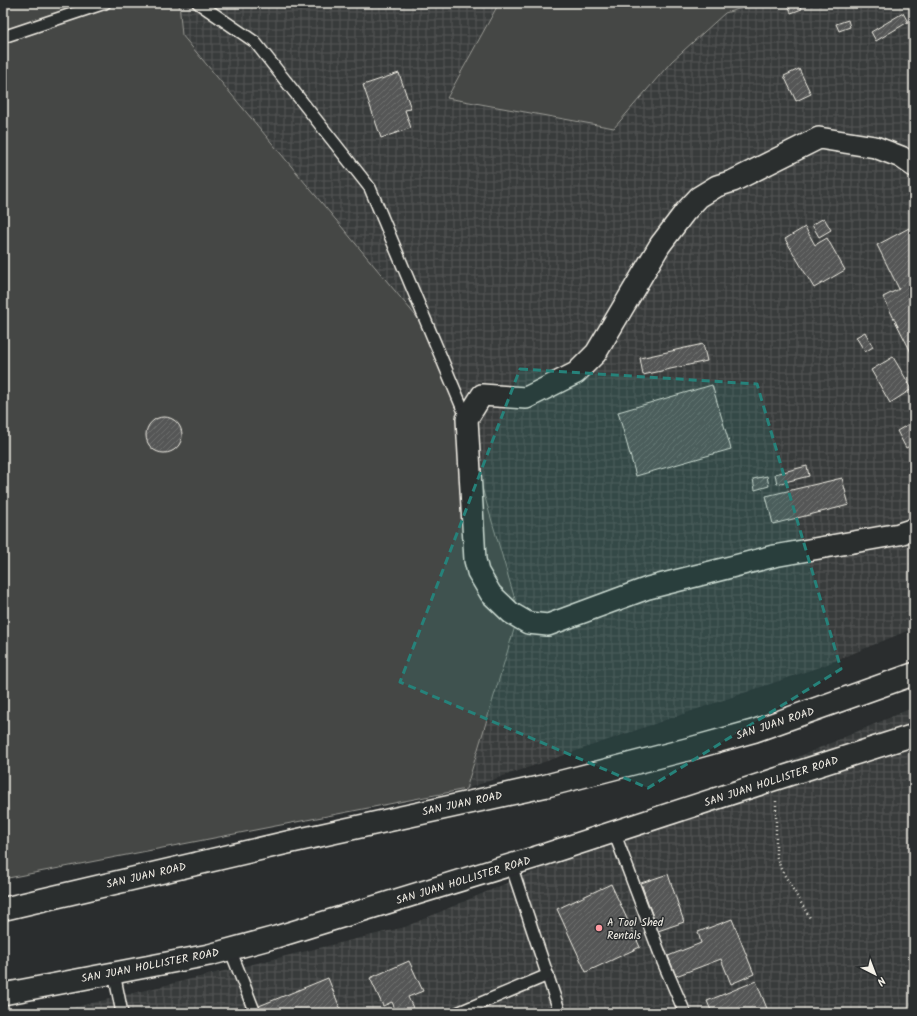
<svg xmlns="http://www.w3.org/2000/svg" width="917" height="1016" viewBox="0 0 917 1016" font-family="Kalam,sans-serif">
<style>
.industrial{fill:url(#industrial-grid)}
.grass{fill:#444645;stroke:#9c9c96}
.building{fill:url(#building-hatch);stroke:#f4f1e8}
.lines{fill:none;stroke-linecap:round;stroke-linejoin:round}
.service-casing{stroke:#f4f1e8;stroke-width:14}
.minor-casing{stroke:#f4f1e8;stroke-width:24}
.secondary-casing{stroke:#f4f1e8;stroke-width:25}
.path{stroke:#f4f1e8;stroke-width:2.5;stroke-dasharray:1 3;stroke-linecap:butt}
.service{stroke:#2a2d2e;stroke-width:11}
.minor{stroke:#2a2d2e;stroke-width:21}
.secondary{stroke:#2a2d2e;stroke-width:22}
.marked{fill:#26827a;fill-opacity:0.2;stroke:#26827a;stroke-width:3;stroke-dasharray:8 5;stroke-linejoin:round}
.poi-dot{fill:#ff9aa2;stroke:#2a2d2e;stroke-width:1.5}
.labels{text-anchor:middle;stroke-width:3;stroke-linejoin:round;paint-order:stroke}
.street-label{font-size:11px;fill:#f4f1e8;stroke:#2a2d2e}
.poi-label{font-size:11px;fill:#f4f1e8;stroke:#2a2d2e;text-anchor:start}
</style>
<defs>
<pattern id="industrial-grid" width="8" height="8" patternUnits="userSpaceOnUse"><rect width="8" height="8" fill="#373a3a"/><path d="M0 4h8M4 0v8" fill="none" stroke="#555756"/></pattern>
<pattern id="building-hatch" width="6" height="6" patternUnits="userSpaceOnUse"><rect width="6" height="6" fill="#555756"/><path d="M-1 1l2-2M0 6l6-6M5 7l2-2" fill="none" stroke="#6e706e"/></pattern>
</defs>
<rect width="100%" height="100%" fill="#2a2d2e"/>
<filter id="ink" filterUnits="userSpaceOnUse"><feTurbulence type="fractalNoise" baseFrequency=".025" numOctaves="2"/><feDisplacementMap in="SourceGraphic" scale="8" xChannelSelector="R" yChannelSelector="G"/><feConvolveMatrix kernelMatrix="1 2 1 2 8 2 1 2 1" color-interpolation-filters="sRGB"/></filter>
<g filter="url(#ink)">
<g class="industrial">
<path d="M179,3H499L447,98L672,61L725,13L759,3H914V628L825,665L466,789L519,613L182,35Z"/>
<path d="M914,707V1013H51L405,927Z"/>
</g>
<g class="grass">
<path d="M3,3H179L182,35L440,345L519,613L466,789L3,879Z"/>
<path d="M499,3H759L725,13L672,61L614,128L447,98Z"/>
</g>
<g class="building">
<path d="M788,3H800L802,9L791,13Z"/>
<path d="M903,13L908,22L876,41L871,32Z"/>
<path d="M848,20L850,27L839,31L836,24Z"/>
<path d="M799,69L811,94L796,101L784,76Z"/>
<path d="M399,73L411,109L405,110L411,128L381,138L363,85Z"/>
<path d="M824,218L831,230L819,237L812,225Z"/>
<path d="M805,227L815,245L827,238L845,270L814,288L785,239Z"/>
<path d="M909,228L914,239V358L883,297L899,289L877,245Z"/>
<path d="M865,332L873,347L865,352L856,337Z"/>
<path d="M703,344L707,361L643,375L640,358Z"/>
<path d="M893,357L912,389L890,403L871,370Z"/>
<path d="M712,385L731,449L636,476L618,412Z"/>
<circle cx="164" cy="435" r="18"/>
<path d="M914,421V452L910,446L906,448L897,431Z"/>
<path d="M807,466L809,476L777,484L775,474Z"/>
<path d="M767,476L769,486L755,490L753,479Z"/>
<path d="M842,478L849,505L773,524L766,496Z"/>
<path d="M668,874L684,922L658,931L641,883Z"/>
<path d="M611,884L640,947L586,972L557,909Z"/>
<path d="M732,919L754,974L731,984L721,959L676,976L668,956L701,943L698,932Z"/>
<path d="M409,961L423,991L408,997L414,1010L408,1013H397L392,1002L383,1006L370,978Z"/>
<path d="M328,978L342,1013H262L259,1006Z"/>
<path d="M756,981L768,1011L763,1013H712L707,1001Z"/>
</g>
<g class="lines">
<defs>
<g id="service">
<path d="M198,3L255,42L370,188L467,419"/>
<path d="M3,37L105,3"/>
<path d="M614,832L663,962L685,1013"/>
<path d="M511,865L560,1013"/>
<path d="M230,949L255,1013"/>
<path d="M114,973L122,1013"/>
<path d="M457,1013L548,975"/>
</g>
<g id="minor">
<path d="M914,166L901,157L875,147L819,138L733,181L717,186L699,197L685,212L660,245L596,353L576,373L526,398L482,395L467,419L475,560L478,572L491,594L511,613L528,623L548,625L648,588L774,556L899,534L914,529"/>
<path d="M3,994L209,955L276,937L543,855L776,779L914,735"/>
</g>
<path id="secondary" d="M3,909L285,843L545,786L689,749L754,731L914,674"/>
</defs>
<use href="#service" class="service-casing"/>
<use href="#minor" class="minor-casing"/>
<use href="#secondary" class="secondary-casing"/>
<path class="path" d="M776,801V855L781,869L810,918"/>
<use href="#service" class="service"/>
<use href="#minor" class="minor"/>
<use href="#secondary" class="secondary"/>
</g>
</g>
<path class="marked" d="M520,369L757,384L841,669L648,788L400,682Z"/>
<circle class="poi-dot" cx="599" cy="928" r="4"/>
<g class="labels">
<g class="street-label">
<text transform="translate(775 723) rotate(-18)" y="4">SAN JUAN ROAD</text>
<text transform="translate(771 781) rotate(-18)" y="4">SAN JUAN HOLLISTER ROAD</text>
<text transform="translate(462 803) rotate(-12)" y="4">SAN JUAN ROAD</text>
<text transform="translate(146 875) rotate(-13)" y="4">SAN JUAN ROAD</text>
<text transform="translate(463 880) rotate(-17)" y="4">SAN JUAN HOLLISTER ROAD</text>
<text transform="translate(150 965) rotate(-11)" y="4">SAN JUAN HOLLISTER ROAD</text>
</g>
<g class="poi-label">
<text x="607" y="926">A Tool Shed<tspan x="607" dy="13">Rentals</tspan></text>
</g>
</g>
<rect width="917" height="1016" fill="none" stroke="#2a2d2e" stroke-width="16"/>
<rect x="8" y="8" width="901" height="1000" fill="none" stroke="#f4f1e8" stroke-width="1.5" filter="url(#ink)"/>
<g transform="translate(875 974) rotate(138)" stroke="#2a2d2e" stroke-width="3" paint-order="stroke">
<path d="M0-3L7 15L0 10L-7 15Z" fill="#f4f1e8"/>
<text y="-6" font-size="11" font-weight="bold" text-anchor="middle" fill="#f4f1e8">N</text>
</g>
</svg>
